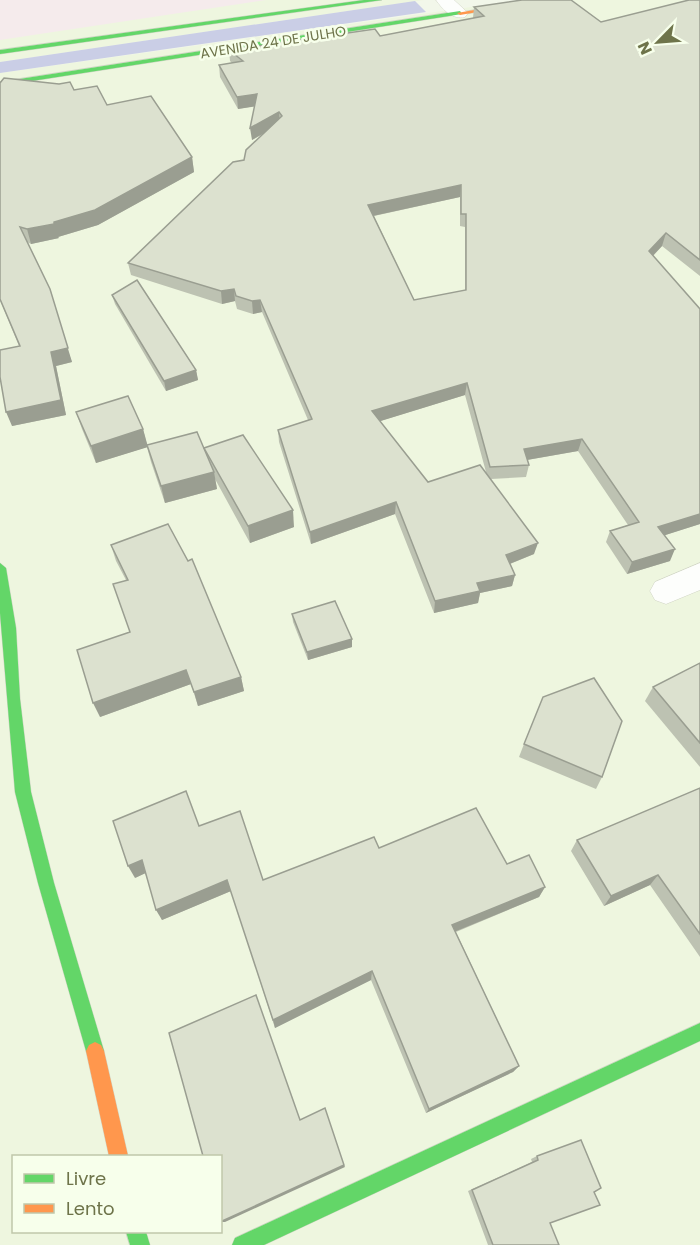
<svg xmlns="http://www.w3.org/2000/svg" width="700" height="1245" viewBox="0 0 700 1245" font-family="Poppins,sans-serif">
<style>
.residential{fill:#eef6df;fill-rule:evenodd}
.education{fill:#f5ebec}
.water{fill:#cacee6}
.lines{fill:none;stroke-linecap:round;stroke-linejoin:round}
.street-casing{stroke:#d0d4c5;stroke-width:1}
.fast-casing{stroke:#d0d4c5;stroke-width:1}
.slow-casing{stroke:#d0d4c5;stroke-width:1}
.street{fill:#fdfefc;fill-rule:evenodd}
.fast{fill:#63d668;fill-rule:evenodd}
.slow{fill:#ff974d;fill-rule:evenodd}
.wall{fill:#bdc2b2;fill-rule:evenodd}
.shaded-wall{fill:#9a9e91}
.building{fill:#dce1cf;stroke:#9a9e91;stroke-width:1.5;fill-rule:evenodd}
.labels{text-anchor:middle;stroke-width:5;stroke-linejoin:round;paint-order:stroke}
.far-street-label{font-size:14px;fill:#6e744a;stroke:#f7ffeb}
</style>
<rect width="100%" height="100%" fill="#f2f7ea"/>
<g class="residential">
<path d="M0,0H424L0,62Z"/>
<path d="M521,0H700V1245H0V73ZM14,1156H220V1232H14Z"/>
</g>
<path class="education" d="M0,0H266L0,40Z"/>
<path class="water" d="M415,1L426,12L0,73V62Z"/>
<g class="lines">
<defs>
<g id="street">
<path d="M436,0H454L468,13L465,17C453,20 443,10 436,0Z"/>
<path d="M700,563V590L666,604L655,600L650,591L655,582Z"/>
</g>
<g id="fast">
<path d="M364,0H382L0,54V50Z"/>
<path d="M460,11L462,14L0,86V82Z"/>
<path d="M0,563L6,568L16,628L20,699L31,792L54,883L104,1051L101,1057L95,1060L89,1057L86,1051L38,883L15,792L0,613Z"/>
<path d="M700,1023V1041L264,1245H232L235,1238Z"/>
<path d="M126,1232H146L150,1245H130Z"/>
</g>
<g id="slow">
<path d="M532,0H549L460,15L457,13Z"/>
<path d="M95,1042L101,1045L104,1051L128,1156H109L86,1051L89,1045Z"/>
</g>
</defs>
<use href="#street" class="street-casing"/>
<use href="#fast" class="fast-casing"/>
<use href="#slow" class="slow-casing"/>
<use href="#street" class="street"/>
<use href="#fast" class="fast"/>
<use href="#slow" class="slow"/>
</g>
<g class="wall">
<path d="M700,0V276L662,246L653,256L700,524L665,535L670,561L627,574L606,542L610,531L628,525L578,451L527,460L529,465L526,477L491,479L534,554L510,564L515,575L512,586L480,593L478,603L434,613L395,514L311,544L279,442L278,430L308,420L262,312L253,314L237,309L235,301L222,304L131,275L128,263L244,160L263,134L252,140L255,106L238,109L220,77L219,65L232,63L230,61L229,50L380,36L473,18L474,7L601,22ZM460,197V226L465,227V291L414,300L374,216ZM465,395L486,472L428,482L380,421Z"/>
<path d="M0,83L74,90L107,105L192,157L194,172L98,225L58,237L59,238L31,244L27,242L72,362L56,366L66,415L12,426L19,346L0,300Z"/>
<path d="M112,295L196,370L198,380L166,391L115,304Z"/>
<path d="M76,412L143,429L147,445L204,450L294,527L250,543L215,479L217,489L165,503L151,462L147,447L96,463L82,429Z"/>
<path d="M111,545L241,677L244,691L198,706L191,684L100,717L130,632L126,580L116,561Z"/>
<path d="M292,614L352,639V647L308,660L293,622Z"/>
<path d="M700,663V767L645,701L653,687Z"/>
<path d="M524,744L602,777L596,789L519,757Z"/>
<path d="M700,788V957L650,885L604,906L571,851L577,840Z"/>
<path d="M199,826L263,880L379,848L507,864L545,887L539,897L456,932L519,1066L513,1072L426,1113L371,980L275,1028L231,891L162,920L145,873L135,878Z"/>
<path d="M537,1156L594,1192L550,1223L559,1245H488L468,1191L532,1162L531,1159Z"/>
</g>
<g class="shaded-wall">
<path d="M257,94L258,106L238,109L237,97Z"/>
<path d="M279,112L280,124L252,140L250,128Z"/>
<path d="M192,157L194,172L98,225L58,237L59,238L31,244L27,229L54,222Z"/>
<path d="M461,185L460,197L368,217V205Z"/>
<path d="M666,233L662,246L645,264L649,251Z"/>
<path d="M50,289L72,362L56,366L66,415L12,426L6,412L51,352Z"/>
<path d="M234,289L235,301L222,304L221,291Z"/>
<path d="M260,300L262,312L253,314L252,301Z"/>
<path d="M196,370L198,380L166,391L164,381Z"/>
<path d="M467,383L465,395L371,424L372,411Z"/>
<path d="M143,429L148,447L96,463L91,446Z"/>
<path d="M582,439L578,451L521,461L524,449Z"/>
<path d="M214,472L217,489L165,503L161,486Z"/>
<path d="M396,502L395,514L311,544L310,532Z"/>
<path d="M293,510L294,527L250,543L248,526Z"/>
<path d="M700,514V524L653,539L658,527Z"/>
<path d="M538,543L534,554L504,566L506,555Z"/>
<path d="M675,549L670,561L627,574L632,562Z"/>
<path d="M515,575L512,586L480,593L478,603L434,613L435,601L477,583Z"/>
<path d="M352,639V647L308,660L307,652Z"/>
<path d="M186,670L191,684L100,717L93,703Z"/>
<path d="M241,677L244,691L198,706L194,692Z"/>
<path d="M142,860L148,872L135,878L128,866Z"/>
<path d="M658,875L650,885L604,906L611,896Z"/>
<path d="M227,880L231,891L162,920L156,910Z"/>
<path d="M545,887L539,897L449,934L452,925Z"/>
<path d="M372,971L371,980L275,1028L273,1020Z"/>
<path d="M519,1066L513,1072L426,1113L429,1109Z"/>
<path d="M344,1165L345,1167L225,1222H220Z"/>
</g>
<g class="building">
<path d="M522,0H571L601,22L689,0H700V260L666,233L649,251L700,309V514L658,527L675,549L632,562L610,531L639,522L582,439L524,449L529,465L490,467L467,383L372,411L428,482L480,465L538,543L506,555L515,575L477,583L480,591L435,601L396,502L310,532L278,430L312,419L260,300L252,301L236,296L234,289L221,291L128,263L233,162L244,160L246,150L282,116L279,112L250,128L257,94L237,97L219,65L243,61L229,50L375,29L380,36L484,16L474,7ZM461,185V214H466V290L414,300L368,205Z"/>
<path d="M4,78L59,84L70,82L74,90L97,86L107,105L151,96L192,157L95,210L54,222V224L27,229L20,227L50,289L68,348L51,352L61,400L6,412L0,377V350L20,346L0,299V83Z"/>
<path d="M137,280L196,370L164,381L112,295Z"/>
<path d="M128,396L143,429L91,446L76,412Z"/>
<path d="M197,432L214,472L161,486L147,445Z"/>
<path d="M243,435L293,510L248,526L204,448Z"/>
<path d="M168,524L188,561L192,559L241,677L194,692L186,670L93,703L77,650L130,632L113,584L128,580L111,545Z"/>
<path d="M335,601L352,639L307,652L292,614Z"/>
<path d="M700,663V743L653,687Z"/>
<path d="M594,678L622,721L602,777L524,744L543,697Z"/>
<path d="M700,788V934L658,875L611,896L577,840Z"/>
<path d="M186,791L199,826L240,811L263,880L374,837L379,848L476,808L507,864L529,855L545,887L452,925L519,1066L429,1109L372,971L273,1020L227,880L156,910L142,860L128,866L113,821Z"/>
<path d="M256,995L300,1120L325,1108L344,1165L220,1222V1156H203L169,1033Z"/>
<path d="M581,1140L601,1188L594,1192L600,1205L550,1223L559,1245H493L472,1190L538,1160L537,1156Z"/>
</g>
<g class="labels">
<g class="far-street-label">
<text transform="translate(273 42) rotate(-9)" y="5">AVENIDA 24 DE JULHO</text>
</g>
</g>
<rect x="12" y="1155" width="210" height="78" fill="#f7ffeb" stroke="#c0c7ab" stroke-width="1.5"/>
<rect x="24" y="1174" width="30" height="9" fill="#63d668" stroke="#c0c7ab" stroke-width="1.5"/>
<text x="66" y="1185" font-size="18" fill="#6e744a">Livre</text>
<rect x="24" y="1204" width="30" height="9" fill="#ff974d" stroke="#c0c7ab" stroke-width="1.5"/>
<text x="66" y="1215" font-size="18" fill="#6e744a">Lento</text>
<g transform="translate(658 42) rotate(245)" stroke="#f7ffeb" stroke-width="4.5" paint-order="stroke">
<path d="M0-4.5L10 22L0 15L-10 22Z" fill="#6e744a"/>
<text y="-9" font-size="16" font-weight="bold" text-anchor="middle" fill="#6e744a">N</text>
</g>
</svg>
